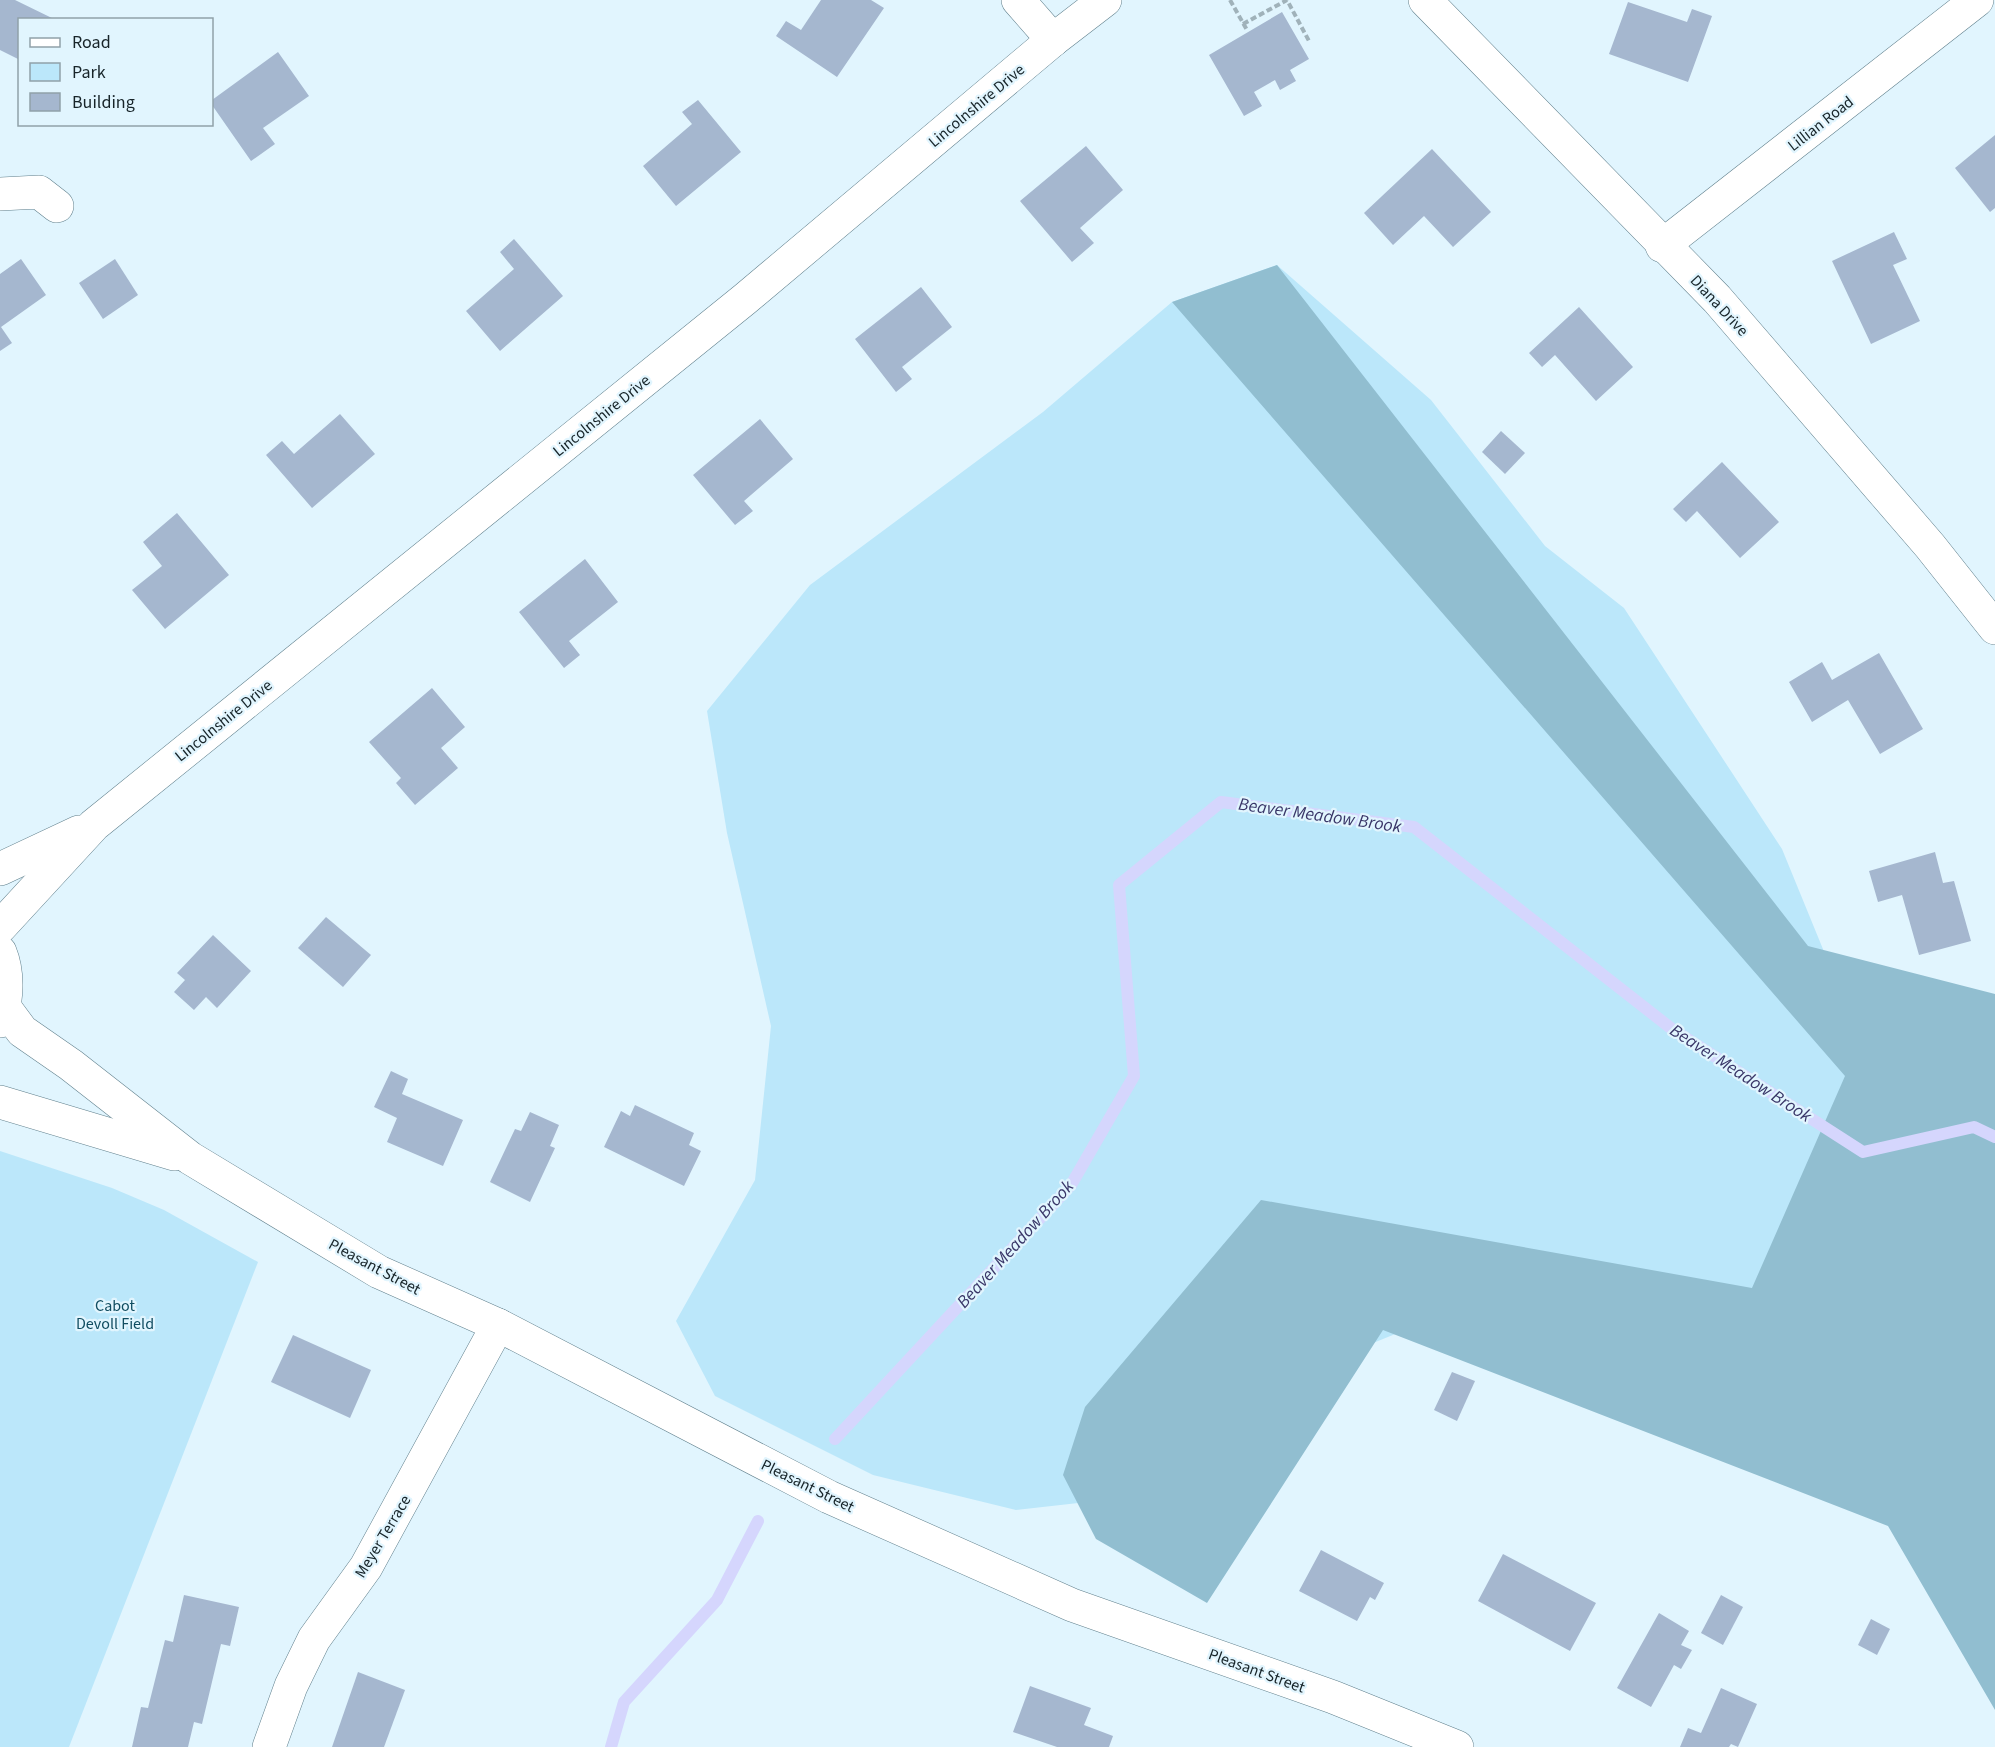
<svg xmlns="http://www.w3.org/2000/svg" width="1995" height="1747" viewBox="0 0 1995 1747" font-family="'Source Sans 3',sans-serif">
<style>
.green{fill:#bbe7fa}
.forest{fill:#91bed0}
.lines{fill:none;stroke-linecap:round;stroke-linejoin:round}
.stream{stroke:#d5d6fd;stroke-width:12}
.building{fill:#a5b7cf}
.minor-casing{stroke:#61808d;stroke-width:34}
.major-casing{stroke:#61808d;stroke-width:34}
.path{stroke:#a0b2ba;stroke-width:4;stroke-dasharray:6 3;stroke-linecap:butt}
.minor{stroke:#fff;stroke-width:33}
.major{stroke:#fff;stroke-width:33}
.labels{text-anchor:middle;stroke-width:4.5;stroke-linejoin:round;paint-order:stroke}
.street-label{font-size:16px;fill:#172429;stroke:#e1f5fe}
.park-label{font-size:16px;fill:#104d61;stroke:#e1f5fe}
.water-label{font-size:18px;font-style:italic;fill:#393668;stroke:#e1f5fe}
</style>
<rect width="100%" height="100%" fill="#e1f5fe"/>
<g class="green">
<path d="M1277,265L1431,400L1545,546L1624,608L1782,849L1861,1042L1755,1341L1474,1302L1292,1376L1185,1491L1016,1510L873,1475L715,1396L676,1321L755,1180L771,1026L727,833L707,711L810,585L1043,412L1172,302Z"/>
<path d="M0,1151L112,1188L164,1210L258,1262L69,1747H0Z"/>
</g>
<path class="forest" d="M1277,265L1808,946L1995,994V1710L1888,1526L1383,1330L1207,1603L1096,1539L1063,1475L1085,1407L1261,1200L1752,1288L1845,1076L1172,302Z"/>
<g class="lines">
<g class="stream">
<path d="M835,1439L1071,1185L1134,1076L1119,885L1221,802L1414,827L1672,1029L1863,1152L1974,1127L1995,1137"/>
<path d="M611,1747L624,1702L717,1600L758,1521"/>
</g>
</g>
<g class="building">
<path d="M0,0H15L56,20H20V60L0,50Z"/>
<path d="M821,0H871L884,8L837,77L776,36L786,21L801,30Z"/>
<path d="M1628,2L1687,22L1692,9L1712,16L1688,82L1609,54Z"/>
<path d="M1282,12L1309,59L1290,70L1296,81L1280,90L1275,80L1254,92L1262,106L1244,116L1209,55Z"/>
<path d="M278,52L309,96L263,128L275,144L251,161L212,105V100Z"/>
<path d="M698,100L741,152L676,206L643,166L692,124L682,112Z"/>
<path d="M1995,135V208L1990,212L1955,168Z"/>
<path d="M1086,146L1123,190L1080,228L1094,243L1072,262L1020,201Z"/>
<path d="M1432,149L1491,212L1453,247L1424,216L1393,245L1364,213Z"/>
<path d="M1894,232L1907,259L1893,265L1920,321L1871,344L1832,261Z"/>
<path d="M514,239L563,296L500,351L466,311L514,269L500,252Z"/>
<path d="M21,259L46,295L1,327L12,343L0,351V274Z"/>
<path d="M115,259L138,295L103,319L79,283Z"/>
<path d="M921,287L952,327L902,367L912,379L896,392L855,339Z"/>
<path d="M1579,307L1633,367L1596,401L1555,355L1542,367L1529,353Z"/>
<path d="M340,414L375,454L312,508L266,455L282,441L294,454Z"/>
<path d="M760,419L793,459L744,501L753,511L735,525L693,475Z"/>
<path d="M1501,431L1525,453L1505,474L1482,452Z"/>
<path d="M1722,462L1779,522L1740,558L1697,511L1686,522L1673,509Z"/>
<path d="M177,513L229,575L165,629L132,590L162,566L143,542Z"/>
<path d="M585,559L618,602L569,641L580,655L564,668L519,612Z"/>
<path d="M1879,653L1923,729L1880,754L1848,700L1812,722L1789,682L1822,662L1832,680Z"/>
<path d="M432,688L465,727L441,748L458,768L415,805L396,783L401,778L369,742Z"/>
<path d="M1935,852L1943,883L1954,881L1971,941L1919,955L1902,895L1878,902L1869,871Z"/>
<path d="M326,917L371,955L343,987L298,948Z"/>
<path d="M213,935L251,971L217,1008L206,997L194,1010L174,992L185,980L177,973Z"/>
<path d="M391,1071L408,1079L402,1094L463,1120L443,1166L387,1142L397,1118L374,1107Z"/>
<path d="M635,1105L694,1133L689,1145L701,1151L684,1186L604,1147L621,1111L630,1116Z"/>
<path d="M530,1112L559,1125L550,1146L555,1148L530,1202L490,1182L515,1129L521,1131Z"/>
<path d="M293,1335L371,1370L350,1418L271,1382Z"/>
<path d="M1452,1372L1475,1381L1457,1421L1434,1410Z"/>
<path d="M1321,1550L1384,1583L1375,1600L1370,1597L1357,1621L1299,1591Z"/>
<path d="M1503,1554L1596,1603L1570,1651L1478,1601Z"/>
<path d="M184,1595L239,1607L230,1646L221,1644L202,1724L194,1722L188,1747H132L141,1707L148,1708L165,1640L173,1642Z"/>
<path d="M1721,1595L1743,1607L1723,1645L1701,1633Z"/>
<path d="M1659,1613L1689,1631L1681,1645L1692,1650L1681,1669L1674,1665L1651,1707L1617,1688Z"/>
<path d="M1871,1619L1890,1629L1877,1655L1858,1645Z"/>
<path d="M358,1672L405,1690L384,1747H332Z"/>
<path d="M1030,1686L1091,1708L1084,1725L1113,1736L1109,1747H1057L1013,1732Z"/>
<path d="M1721,1688L1757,1704L1738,1747L1731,1744L1729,1747H1680L1688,1728L1701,1733Z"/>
</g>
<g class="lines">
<defs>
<g id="minor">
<path d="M1018,0L1053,40"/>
<path d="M1425,0L1717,299L1930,546L1995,628"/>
<path d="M0,194L39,192L57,206"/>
<path d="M1662,246L1977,0"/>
<path d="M0,869L79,832"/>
<path d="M0,927L94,825L745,299L1053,40L1105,0"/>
<path d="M269,1747L291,1686L314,1639L366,1567L498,1325"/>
</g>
<g id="major">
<path d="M0,952C9,974 7,1000 0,1021"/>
<path d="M5,1008L22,1031L71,1065L190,1158L379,1272L498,1325L829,1497L1072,1605L1333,1697L1457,1747"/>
<path d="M0,1102L174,1154"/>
</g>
</defs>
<use href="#minor" class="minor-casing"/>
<use href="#major" class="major-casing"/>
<g class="path">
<path d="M1230,0L1247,30"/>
<path d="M1243,24L1287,0L1309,41"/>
</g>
<use href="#minor" class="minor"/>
<use href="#major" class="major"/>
</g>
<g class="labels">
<g class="street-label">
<text transform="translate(976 105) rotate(-40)" y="6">Lincolnshire Drive</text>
<text transform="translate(1820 123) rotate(-38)" y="6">Lillian Road</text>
<text transform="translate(1720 305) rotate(47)" y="6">Diana Drive</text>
<text transform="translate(601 415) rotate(-39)" y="6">Lincolnshire Drive</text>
<text transform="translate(223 720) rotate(-39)" y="6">Lincolnshire Drive</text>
<text transform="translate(375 1266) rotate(28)" y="6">Pleasant Street</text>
<text transform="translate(808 1485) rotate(26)" y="6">Pleasant Street</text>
<text transform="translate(382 1536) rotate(-59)" y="6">Meyer Terrace</text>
<text transform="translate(1257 1670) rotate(20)" y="6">Pleasant Street</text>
</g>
<g class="park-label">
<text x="115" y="1311">Cabot<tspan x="115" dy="18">Devoll Field</tspan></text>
</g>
<g class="water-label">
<text transform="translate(1320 815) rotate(8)" y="6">Beaver Meadow Brook</text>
<text transform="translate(1741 1073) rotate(33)" y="6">Beaver Meadow Brook</text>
<text transform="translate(1015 1244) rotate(-48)" y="6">Beaver Meadow Brook</text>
</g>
</g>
<rect x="18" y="18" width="195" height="108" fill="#e1f5fe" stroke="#90a1a9" stroke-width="1.5"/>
<rect x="30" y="38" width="30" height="9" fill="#ffffff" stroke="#90a1a9" stroke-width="1.5"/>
<text x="72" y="48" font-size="18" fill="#172429">Road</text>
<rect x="30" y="63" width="30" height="18" fill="#bbe7fa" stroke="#90a1a9" stroke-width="1.5"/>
<text x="72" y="78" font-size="18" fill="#172429">Park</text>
<rect x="30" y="93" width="30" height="18" fill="#a5b7cf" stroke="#90a1a9" stroke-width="1.5"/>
<text x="72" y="108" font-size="18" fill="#172429">Building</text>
</svg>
